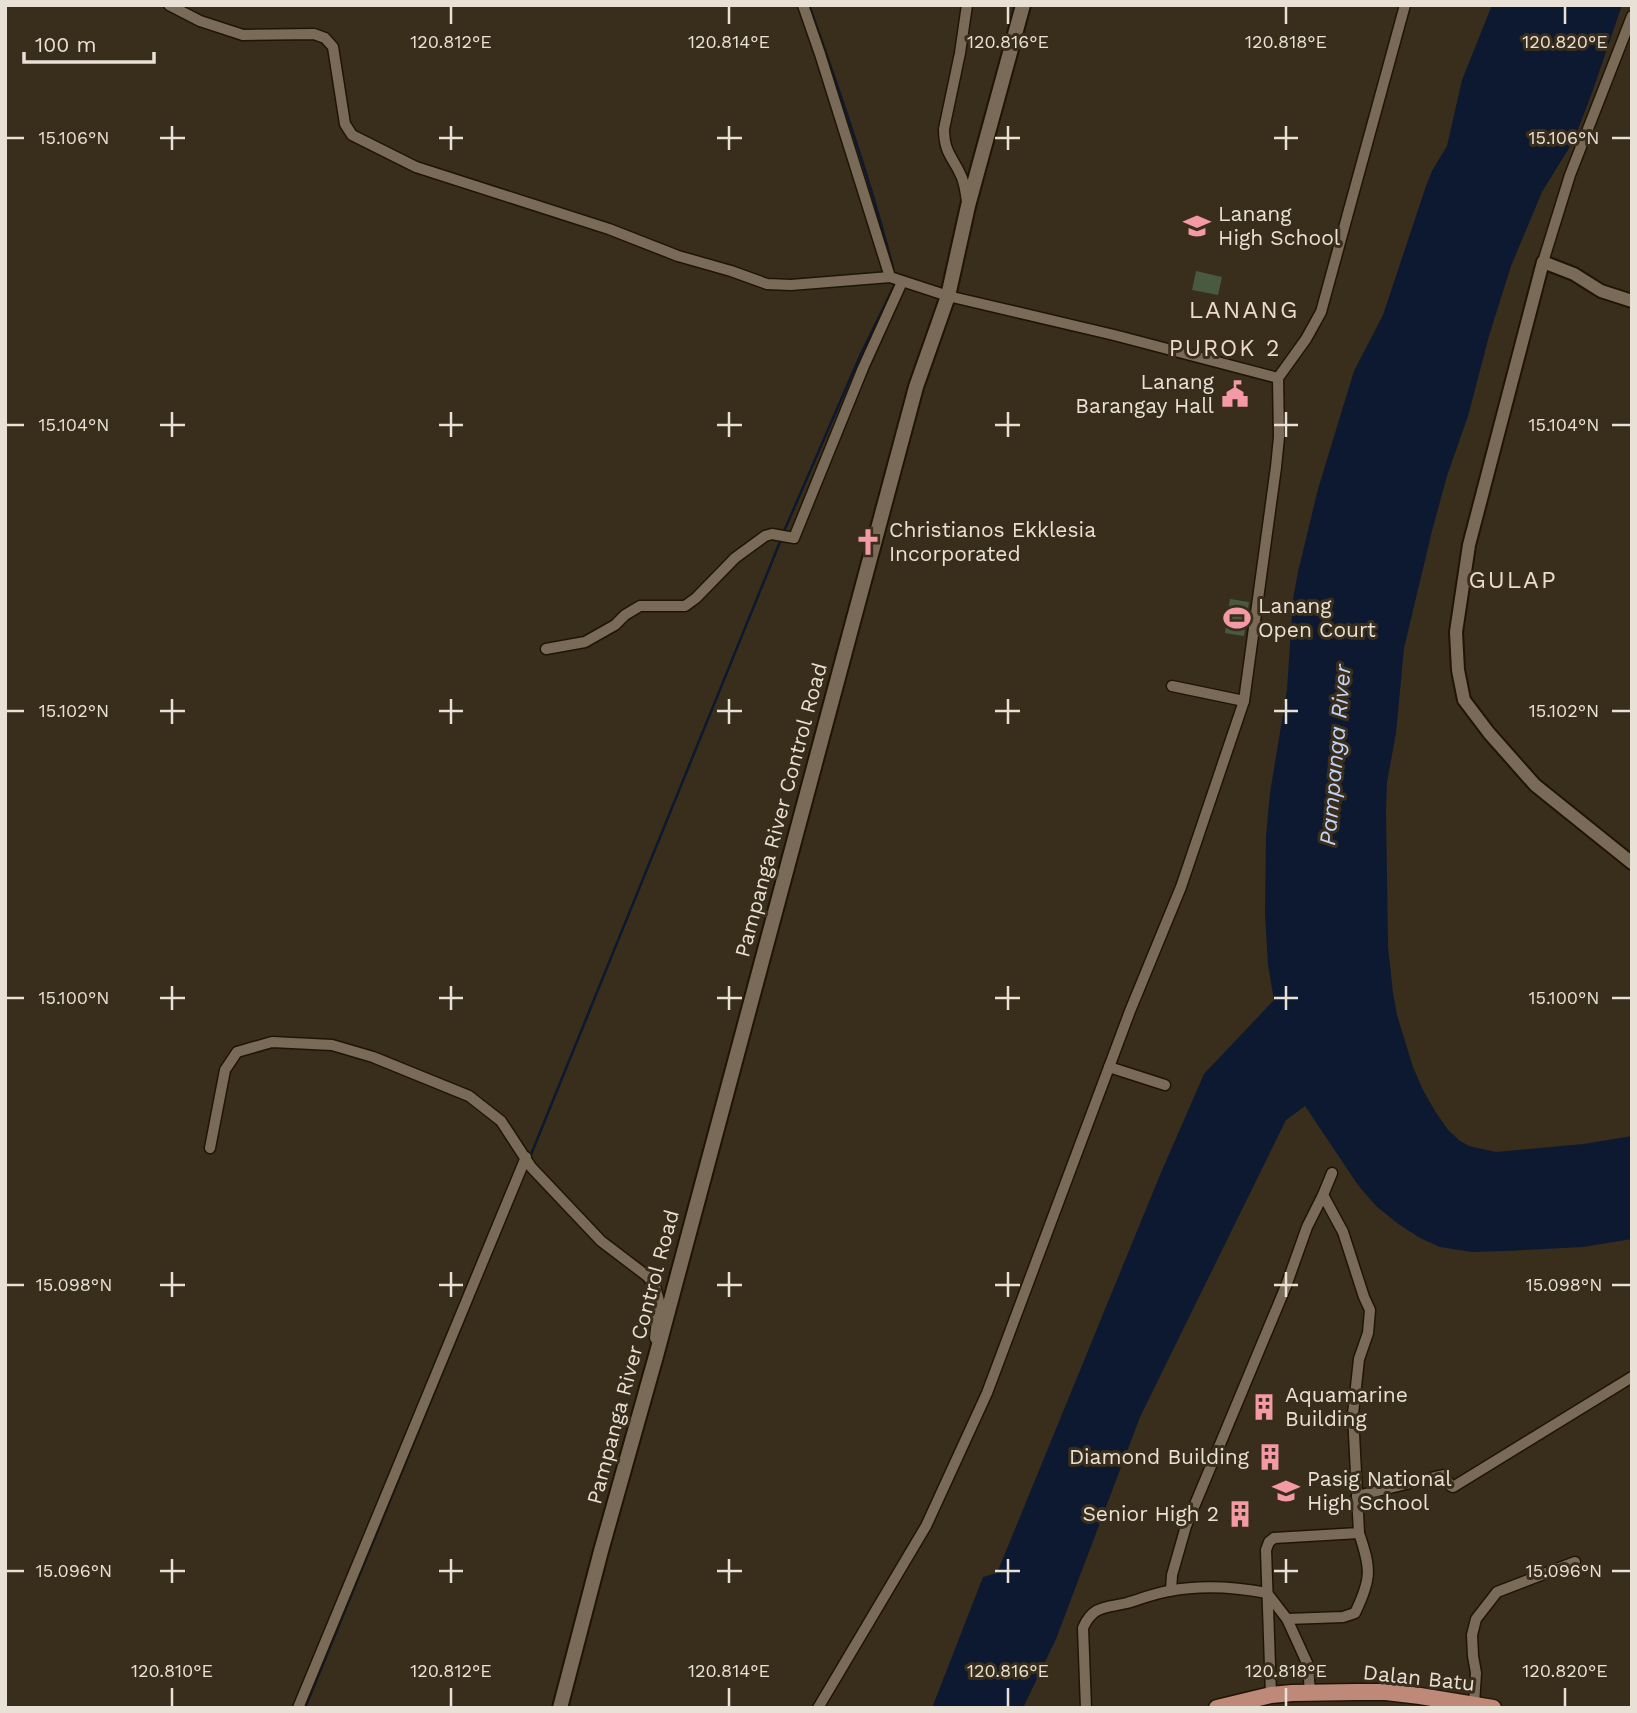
<svg xmlns="http://www.w3.org/2000/svg" width="1637" height="1713" viewBox="0 0 1637 1713" font-family="'Work Sans',sans-serif">
<style>
.green{fill:#4a5942}
.water{fill:#0c1931}
.lines{fill:none;stroke-linecap:round;stroke-linejoin:round}
.stream{stroke:#0c1931;stroke-width:2.5}
.minor-casing{stroke:#201504;stroke-width:13}
.tertiary-casing{stroke:#201504;stroke-width:16}
.secondary-casing{stroke:#201504;stroke-width:18}
.primary-casing{stroke:#201504;stroke-width:19}
.minor{stroke:#7a6b58;stroke-width:10}
.tertiary{stroke:#7a6b58;stroke-width:12}
.secondary{stroke:#7a6b58;stroke-width:14}
.primary{stroke:#be8978;stroke-width:16}
.ticks{fill:none;stroke:#e9e1d6;stroke-width:2.5}
.labels{text-anchor:middle;stroke-width:6;stroke-linejoin:round;paint-order:stroke}
.poi-label{font-size:21px;fill:#e9e1d6;stroke:#392d1b;text-anchor:start}
.street-label{font-size:21px;fill:#e9e1d6;stroke:#392d1b}
.neighbourhood-label{font-size:23px;letter-spacing:2px;fill:#ecdbc6;stroke:#392d1b}
.water-label{font-size:23px;font-style:italic;fill:#c2d4f5;stroke:#392d1b}
.quarter-label{font-size:24px;letter-spacing:2px;fill:#ecdbc6;stroke:#392d1b}
.ticks-label{font-size:18px;text-anchor:middle;fill:#e9e1d6;stroke:#392d1b;stroke-width:6;stroke-linejoin:round;paint-order:stroke}
</style>
<rect width="100%" height="100%" fill="#392d1b"/>
<g class="green">
<path d="M1196,271L1222,277L1218,295L1192,290Z"/>
<path d="M1230,599L1249,602L1244,636L1225,633Z"/>
</g>
<path class="water" d="M1492,5H1622L1593,90L1574,140L1542,192L1511,266L1489,336L1468,416L1447,476L1432,531L1404,648L1396,733L1387,782L1386,810L1388,947L1393,993L1397,1015L1413,1067L1423,1090L1435,1111L1448,1130L1460,1141L1469,1146L1496,1152L1583,1144L1632,1136V1239L1583,1247L1505,1251L1472,1252L1440,1247L1420,1238L1397,1223L1376,1206L1358,1185L1305,1106L1286,1120L1140,1417L1056,1639L1023,1708H932L983,1577L997,1573L1160,1175L1204,1074L1274,1000L1268,965L1265,914L1266,836L1270,793L1287,690L1293,599L1298,572L1318,489L1354,371L1383,315L1426,186L1432,171L1447,146L1462,80Z"/>
<g class="lines">
<g class="stream">
<path d="M809,5C840,92 870,179 893,268"/>
<path d="M785,529L860,356L894,286"/>
<path d="M530,1157L782,537"/>
<path d="M305,1708L471,1303"/>
</g>
<defs>
<g id="minor">
<path d="M169,5L200,21L243,35L314,34L325,38L333,47L345,124L352,135L416,167L609,229L678,256L731,271L767,284L791,285L890,277L948,296L1114,335L1278,378"/>
<path d="M803,5L820,54L890,277"/>
<path d="M967,5L960,53L944,129C944,154 954,158 962,178C965,186 966,194 967,202"/>
<path d="M1543,262L1570,175L1632,16"/>
<path d="M546,649L585,642L615,625L625,615L640,606H685L696,598L735,558L765,536L772,534L794,538L863,368L902,282"/>
<path d="M1172,686L1244,701"/>
<path d="M1109,1067L1165,1085"/>
<path d="M210,1148L225,1070L237,1052L272,1042L332,1045L373,1057L469,1096L501,1121L531,1167L601,1241L647,1276L655,1286L659,1301L655,1338"/>
<path d="M1357,1496L1443,1475L1451,1486L1453,1487L1632,1377"/>
<path d="M1171,1590L1172,1575L1186,1526L1286,1286L1307,1227L1323,1195L1332,1173"/>
<path d="M1287,1619L1343,1617L1355,1613C1372,1578 1371,1569 1359,1533"/>
<path d="M1271,1695L1266,1550L1269,1542L1274,1538L1359,1533L1353,1414L1359,1359L1368,1333L1370,1310L1364,1297L1343,1232L1323,1195"/>
<path d="M1474,1704L1476,1673L1473,1656L1472,1635L1476,1619L1497,1592L1575,1562"/>
<path d="M298,1708L526,1157"/>
<path d="M818,1708L926,1526L987,1393L1130,1011L1181,887L1244,701L1276,467L1279,437L1278,378L1306,339L1321,312L1405,5"/>
<path d="M1086,1708L1083,1628C1093,1605 1106,1608 1127,1603C1141,1599 1155,1593 1169,1591C1201,1585 1235,1587 1267,1593L1287,1619L1308,1665L1310,1693"/>
</g>
<path id="tertiary" d="M1632,301L1601,291L1574,274L1543,262L1469,545L1456,632L1458,670L1464,700L1489,733L1535,785L1632,863"/>
<path id="secondary" d="M560,1708L601,1551L656,1356L916,387L948,296L968,206L1023,5"/>
<path id="primary" d="M1217,1708L1271,1695L1292,1693L1356,1692H1386L1420,1696L1493,1708"/>
</defs>
<use href="#minor" class="minor-casing"/>
<use href="#tertiary" class="tertiary-casing"/>
<use href="#secondary" class="secondary-casing"/>
<use href="#primary" class="primary-casing"/>
<use href="#minor" class="minor"/>
<use href="#tertiary" class="tertiary"/>
<use href="#secondary" class="secondary"/>
<use href="#primary" class="primary"/>
</g>
<path class="ticks" d="M451,7V24M729,7V24M1008,7V24M1286,7V24M1565,7V24M172,126V150M451,126V150M729,126V150M1008,126V150M1286,126V150M7,138H24M160,138H185M439,138H463M717,138H742M995,138H1020M1274,138H1298M1612,138H1630M172,412V437M451,412V437M729,412V437M1008,412V437M1286,412V437M7,425H24M160,425H185M439,425H463M717,425H742M995,425H1020M1274,425H1298M1612,425H1630M172,699V724M451,699V724M729,699V724M1008,699V724M1286,699V724M7,711H24M160,711H185M439,711H463M717,711H742M995,711H1020M1274,711H1298M1612,711H1630M172,986V1010M451,986V1010M729,986V1010M1008,986V1010M1286,986V1010M7,998H24M160,998H185M439,998H463M717,998H742M995,998H1020M1274,998H1298M1612,998H1630M172,1272V1297M451,1272V1297M729,1272V1297M1008,1272V1297M1286,1272V1297M7,1285H24M160,1285H185M439,1285H463M717,1285H742M995,1285H1020M1274,1285H1298M1612,1285H1630M172,1559V1583M451,1559V1583M729,1559V1583M1008,1559V1583M1286,1559V1583M7,1571H24M160,1571H185M439,1571H463M717,1571H742M995,1571H1020M1274,1571H1298M1612,1571H1630M172,1688V1706M451,1688V1706M729,1688V1706M1008,1688V1706M1286,1688V1706M1565,1688V1706"/>
<defs>
<symbol id="school-bare" viewBox="-9 -9 18 18"><path d="M0-5L7-2L0 1L-7-2ZM-4 1L0 2.5L4 1V4Q0 6-4 4Z" fill="#f49aa6" stroke="#392d1b" stroke-width="2.5" paint-order="stroke"/></symbol>
<symbol id="civic-bare" viewBox="-9 -9 18 18"><path d="M-.6-6.5H3V-4.5H.6V-3L4-1V1h2V6H-6V1h2V-1L-.6-3ZM-1.2 2.5V6h2.4V2.5Z" fill="#f49aa6" stroke="#392d1b" stroke-width="2.5" paint-order="stroke"/></symbol>
<symbol id="church-bare" viewBox="-9 -9 18 18"><path d="M-1.2-6h2.4v3.5h3.3v2.4h-3.3V6h-2.4V-.1h-3.3v-2.4h3.3Z" fill="#f49aa6" stroke="#392d1b" stroke-width="2.5" paint-order="stroke"/></symbol>
<symbol id="stadium-bare" viewBox="-9 -9 18 18"><path d="M0-5a6.5 5 0 1 0 0 10a6.5 5 0 1 0 0-10ZM-3.5-1.8h7v3.6h-7Z" fill="#f49aa6" stroke="#392d1b" stroke-width="2.5" paint-order="stroke"/></symbol>
<symbol id="building-bare" viewBox="-9 -9 18 18"><path d="M-4-6H4V6H1V3H-1V6H-4ZM-2.5-4.3h1.7v1.8h-1.7ZM.8-4.3h1.7v1.8H.8ZM-2.5-1h1.7V.8h-1.7ZM.8-1h1.7V.8H.8Z" fill="#f49aa6" stroke="#392d1b" stroke-width="2.5" paint-order="stroke"/></symbol>
</defs>
<g fill-rule="evenodd">
<use href="#school-bare" x="1178" y="207" width="38" height="38"/>
<use href="#civic-bare" x="1216" y="375" width="38" height="38"/>
<use href="#church-bare" x="849" y="523" width="38" height="38"/>
<use href="#stadium-bare" x="1218" y="599" width="38" height="38"/>
<use href="#building-bare" x="1245" y="1388" width="38" height="38"/>
<use href="#building-bare" x="1251" y="1438" width="38" height="38"/>
<use href="#school-bare" x="1267" y="1472" width="38" height="38"/>
<use href="#building-bare" x="1221" y="1495" width="38" height="38"/>
</g>
<g class="labels">
<g class="poi-label">
<text x="1218" y="221">Lanang<tspan x="1218" dy="24">High School</tspan></text>
<text x="1214" y="389" text-anchor="end">Lanang<tspan x="1214" dy="24">Barangay Hall</tspan></text>
<text x="889" y="537">Christianos Ekklesia<tspan x="889" dy="24">Incorporated</tspan></text>
<text x="1258" y="613">Lanang<tspan x="1258" dy="24">Open Court</tspan></text>
<text x="1285" y="1402">Aquamarine<tspan x="1285" dy="24">Building</tspan></text>
<text x="1249" y="1464" text-anchor="end">Diamond Building</text>
<text x="1307" y="1486">Pasig National<tspan x="1307" dy="24">High School</tspan></text>
<text x="1219" y="1521" text-anchor="end">Senior High 2</text>
</g>
<g class="street-label">
<text transform="translate(781 810) rotate(-75)" y="7">Pampanga River Control Road</text>
<text transform="translate(633 1357) rotate(-75)" y="7">Pampanga River Control Road</text>
<text transform="translate(1419 1678) rotate(6)" y="7">Dalan Batu</text>
</g>
<g class="neighbourhood-label">
<text x="1225" y="356">PUROK 2</text>
</g>
<g class="water-label">
<text transform="translate(1335 755) rotate(-85)" y="8">Pampanga River</text>
</g>
<g class="quarter-label">
<text x="1244" y="318">LANANG</text>
<text x="1513" y="588">GULAP</text>
</g>
</g>
<g class="ticks-label">
<text x="451" y="48">120.812°E</text>
<text x="729" y="48">120.814°E</text>
<text x="1008" y="48">120.816°E</text>
<text x="1286" y="48">120.818°E</text>
<text x="1565" y="48">120.820°E</text>
<text x="74" y="144">15.106°N</text>
<text x="1564" y="144">15.106°N</text>
<text x="74" y="431">15.104°N</text>
<text x="1564" y="431">15.104°N</text>
<text x="74" y="717">15.102°N</text>
<text x="1564" y="717">15.102°N</text>
<text x="74" y="1004">15.100°N</text>
<text x="1564" y="1004">15.100°N</text>
<text x="74" y="1291">15.098°N</text>
<text x="1564" y="1291">15.098°N</text>
<text x="74" y="1577">15.096°N</text>
<text x="1564" y="1577">15.096°N</text>
<text x="172" y="1677">120.810°E</text>
<text x="451" y="1677">120.812°E</text>
<text x="729" y="1677">120.814°E</text>
<text x="1008" y="1677">120.816°E</text>
<text x="1286" y="1677">120.818°E</text>
<text x="1565" y="1677">120.820°E</text>
</g>
<rect width="1637" height="1713" fill="none" stroke="#e9e1d6" stroke-width="14"/>
<path d="M24 52v10h130v-10" fill="none" stroke="#e9e1d6" stroke-width="3.5"/>
<text x="35" y="52" font-size="21" fill="#e9e1d6" stroke="#392d1b" stroke-width="5" paint-order="stroke">100 m</text>
</svg>
